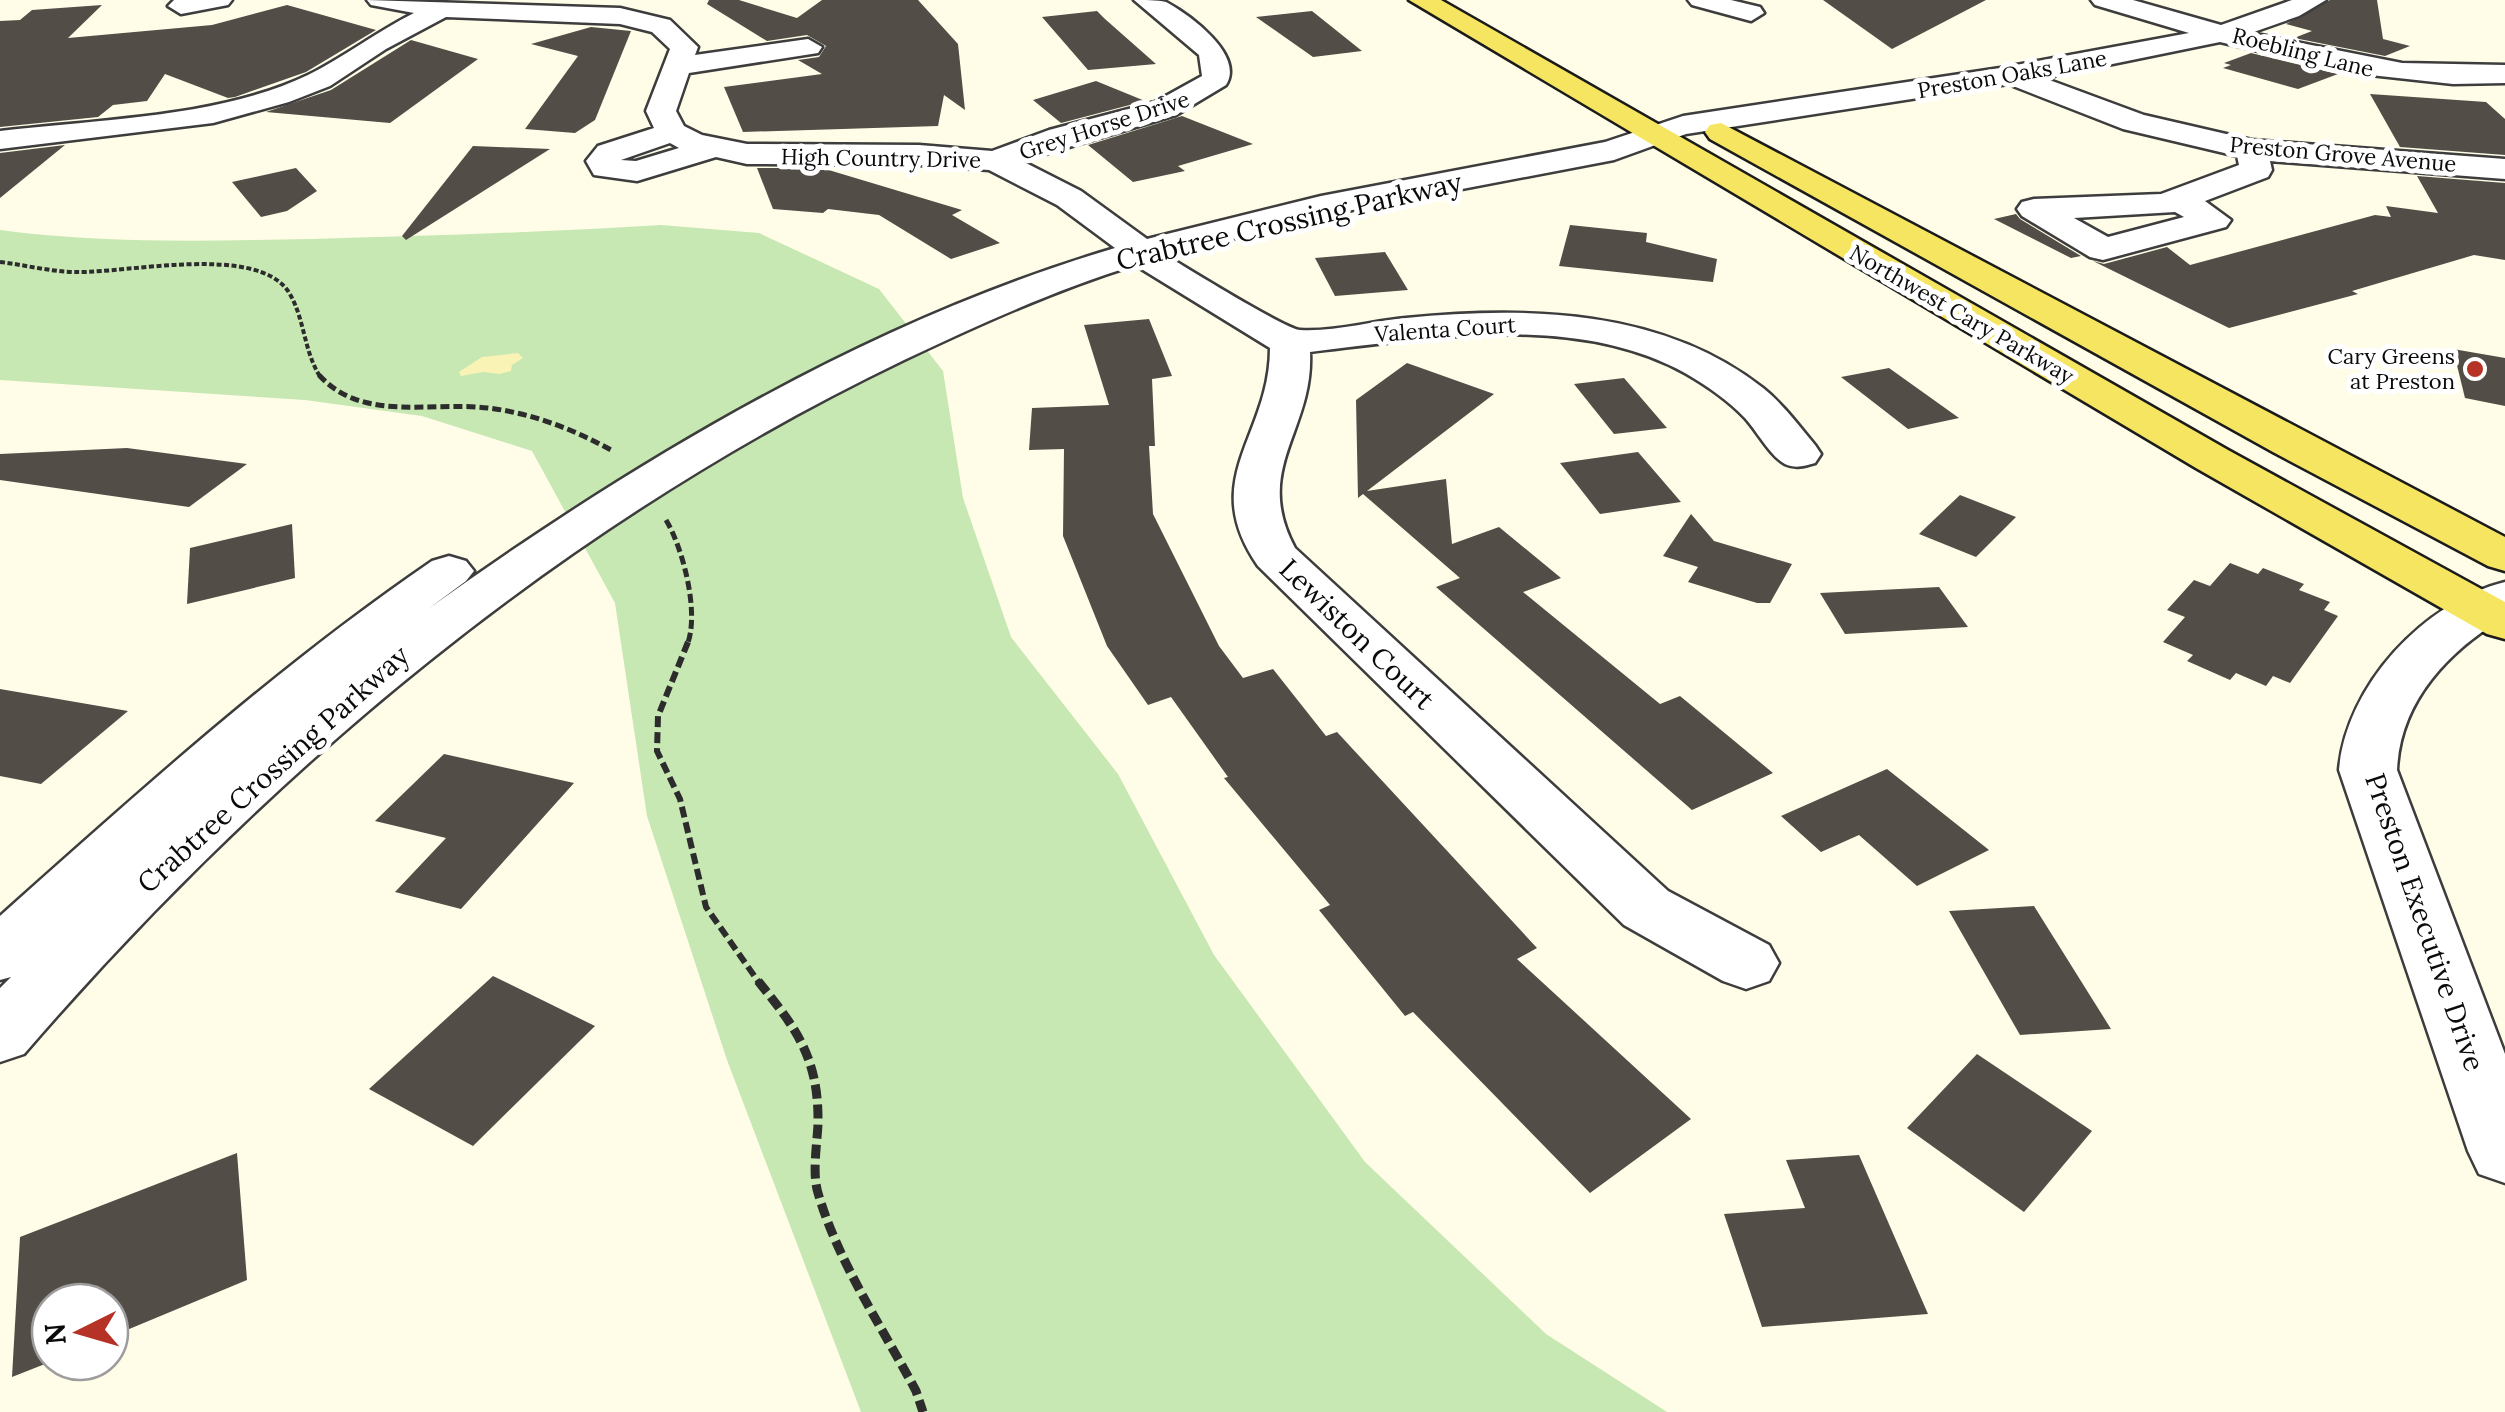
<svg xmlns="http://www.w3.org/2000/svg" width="2505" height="1412" viewBox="0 0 2505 1412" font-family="Lora,serif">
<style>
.green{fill:#c7e7b3}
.sand{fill:#f9f3b5}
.building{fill:#524d47}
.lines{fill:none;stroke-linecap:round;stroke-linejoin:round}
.minor-casing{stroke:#3d3d3d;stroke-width:5}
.major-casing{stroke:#1b1b1b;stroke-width:5}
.path-far3{stroke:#2c2c2c;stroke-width:4;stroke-dasharray:5 2.5;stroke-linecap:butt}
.path-far2{stroke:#2c2c2c;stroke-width:5;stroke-dasharray:9 4;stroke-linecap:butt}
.path-far1{stroke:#2c2c2c;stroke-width:6;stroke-dasharray:11 5;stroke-linecap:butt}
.path{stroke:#2c2c2c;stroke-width:9;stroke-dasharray:14 6;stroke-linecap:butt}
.minor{fill:#fff;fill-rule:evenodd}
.major{fill:#f6e560;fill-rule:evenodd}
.poi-dot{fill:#b63226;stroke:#fff;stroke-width:4}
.labels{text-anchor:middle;stroke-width:10;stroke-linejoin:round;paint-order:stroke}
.far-street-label{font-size:22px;fill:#0a0a0a;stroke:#fff}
.far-poi-label{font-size:22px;fill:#0a0a0a;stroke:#fff;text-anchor:end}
.street-label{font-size:28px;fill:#0a0a0a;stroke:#fff}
</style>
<rect width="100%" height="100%" fill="#fffde7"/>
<path class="green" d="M661,225L759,233L879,289L943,371L963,498L1011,637L1118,774L1214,955L1365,1162L1546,1334L1667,1412H861L727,1060L647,816L615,603L532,451L422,416L305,400L0,380V230C105,244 206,241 311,239C428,236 544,232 661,225Z"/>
<path class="sand" d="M518,353L523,358L512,365L511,371L500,374L483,372L461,376L459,372L482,357Z"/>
<g class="building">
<path d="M709,0H739L797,18L822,0H918L958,44L965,110L944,95L938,126L743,132L724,87L822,74L798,60L819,57L826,46L807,35L767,41L707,4Z"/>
<path d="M1823,0H1986L1892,49Z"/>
<path d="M2330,0H2377L2383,39L2410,46L2385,56L2294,38L2312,31L2286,24Z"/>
<path d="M102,5L68,38L212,25L287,5L376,30L306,72L235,97L228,98L165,74L147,101L113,105L98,117L0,127V21L20,20L32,10Z"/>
<path d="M1097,11L1105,19L1156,64L1088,70L1042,17Z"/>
<path d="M1312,11L1362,51L1313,57L1256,17Z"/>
<path d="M591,27L631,31L595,120L575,133L525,129L578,56L531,44Z"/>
<path d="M411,40L478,59L390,123L266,112L331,90Z"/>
<path d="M2251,53L2338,74L2298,89L2223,68L2231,65L2224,63Z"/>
<path d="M1096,81L1145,101L1061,123L1033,100Z"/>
<path d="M2370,94L2486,102L2505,119V155L2400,147Z"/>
<path d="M1182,116L1253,144L1178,166L1185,171L1133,182L1088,145Z"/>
<path d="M65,145L0,198V153Z"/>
<path d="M473,146L550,149L406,240L402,236Z"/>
<path d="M296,168L317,191L287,211L261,217L232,182Z"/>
<path d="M757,168H822L962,210L952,215L1000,243L951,259L879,215L828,209L823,213L773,209Z"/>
<path d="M2417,176L2505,183V260L2474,255L2352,291L2358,294L2229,328L2093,261L2104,264L2167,247L2190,265L2375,215L2391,217L2386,206L2438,213Z"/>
<path d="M2016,214L2020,219L2081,256L2071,258L1994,219Z"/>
<path d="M1570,225L1647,233L1646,242L1717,259L1713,282L1559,266Z"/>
<path d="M1385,252L1408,290L1335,296L1315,258Z"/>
<path d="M1149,319L1172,376L1152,379L1155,446H1149L1153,514L1219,646L1243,678L1273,669L1326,736L1337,732L1537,948L1517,959L1691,1119L1590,1193L1413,1012L1405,1016L1319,910L1330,905L1224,778L1228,777L1171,697L1148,705L1107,646L1063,536L1064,449L1029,450L1032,408L1109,405L1084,325Z"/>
<path d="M2453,349L2505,358V406L2465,398Z"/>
<path d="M1407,363L1494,394L1367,491L1446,479L1452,544L1499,527L1561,578L1523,592L1660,704L1680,696L1773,773L1692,810L1436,587L1460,578L1363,494L1358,498L1356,400Z"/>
<path d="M1889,368L1959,418L1908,429L1841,377Z"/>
<path d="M1624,378L1667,428L1614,434L1574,384Z"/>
<path d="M127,448L247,464L189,507L0,480V454Z"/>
<path d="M1638,452L1681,502L1600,514L1560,463Z"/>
<path d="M1960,495L2016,517L1976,557L1919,534Z"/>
<path d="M1691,514L1714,541L1792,564L1770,603H1757L1688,582L1698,567L1663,556Z"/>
<path d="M292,524L295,578L187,604L190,548Z"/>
<path d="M2230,563L2258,574L2263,568L2304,584L2299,590L2330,602L2324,610L2338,616L2290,683L2273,676L2266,686L2236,673L2230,680L2187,661L2193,655L2163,642L2185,617L2167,610L2194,580L2210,586Z"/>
<path d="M1939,587L1968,627L1845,634L1820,593Z"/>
<path d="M0,689L128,711L41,784L0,776Z"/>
<path d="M444,754L574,783L461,909L395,892L446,838L375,821Z"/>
<path d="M1887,769L1989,850L1917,886L1859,835L1821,852L1781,816Z"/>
<path d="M2034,906L2111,1029L2020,1035L1949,911Z"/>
<path d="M493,976L595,1026L473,1146L369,1089Z"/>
<path d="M1977,1054L2092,1131L2024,1212L1907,1128Z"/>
<path d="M237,1153L247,1280L110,1337V1302H50V1362L12,1377L20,1237Z"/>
<path d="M1859,1155L1928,1314L1762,1327L1724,1214L1805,1208L1786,1160Z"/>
</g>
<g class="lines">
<defs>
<g id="minor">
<path d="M174,0H232L228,5L181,14L168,6Z"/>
<path d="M367,0L620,8L670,20L698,47L695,55L808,39L822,47L818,53L689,73L676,111L684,126L702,135L747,144L919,145L992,151L1049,130L1155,102L1202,76L1199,55L1134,0C1144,0 1157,0 1166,2C1190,15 1245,55 1226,85L1176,115L1022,161L1081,191L1147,239L1321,196L1605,142L1683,116L2000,68L2189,33L2095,5L2091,0H2133L2221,25L2292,0H2326L2299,16L2251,33L2402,63L2505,65V83L2453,84L2352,73L2220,42L2044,78L2144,115L2252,140L2505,159V179L2270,161L2272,170L2268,177L2205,201L2231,220L2226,227L2103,260L2090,257L2022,216L2017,209L2022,202L2034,199L2161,194L2239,165L2237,156L2123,129L2008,84L1686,134L1614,160L1321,216L1167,256C1187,268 1285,329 1300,330C1334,332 1372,321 1406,318C1528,306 1663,309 1763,388C1783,404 1799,426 1815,445L1821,454L1815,463C1805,466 1795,469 1785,464C1770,456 1757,431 1745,418C1729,401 1706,385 1685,373C1574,312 1430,338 1310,352C1314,431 1252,468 1295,548L1668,891L1769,945L1779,963L1769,981L1746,989L1723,981L1624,925L1258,566C1197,478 1270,437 1270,348L1135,265C1055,290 980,324 904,360C564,523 270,769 24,1054L0,1062V988L11,977L0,980V916C140,791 277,667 432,561L449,556L466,561L474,571L466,581L428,609C636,460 868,321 1115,248L1057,205L989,170L919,165L747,164L716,157L637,181L594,175L586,161L598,146L654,128L646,111L670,49L652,32L620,24L446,17L386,49L330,86L289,102L213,123L0,149V131C98,119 218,118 308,75C344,57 378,31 414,13L371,5ZM670,143L679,148L636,161L621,160ZM2175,212L2184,217L2108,237L2074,218Z"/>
<path d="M1688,0H1731L1760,7L1764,13L1751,21L1692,5Z"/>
<path d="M2505,582V617C2448,651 2400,701 2397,770L2505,1054V1183L2479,1174L2468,1151L2339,770C2346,686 2424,602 2505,582Z"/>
</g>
<g id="major">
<path d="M1409,0H1441L2228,450L2505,602V639L2487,634L2196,468Z"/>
<path d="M1721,123L2505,537V571L2488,566L2273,452L1710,139L1705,132L1710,125Z"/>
</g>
</defs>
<use href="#minor" class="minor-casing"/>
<use href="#major" class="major-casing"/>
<path class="path-far3" d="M0,262C26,265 51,272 77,272C128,273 255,244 288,291C305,317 303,351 321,378"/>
<g class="path-far2">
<path d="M319,375C362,423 432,401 488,408C531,413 573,429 611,450"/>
<path d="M666,520C683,548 700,614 687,645"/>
</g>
<path class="path-far1" d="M688,642L658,716L657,751L680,799L706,907L760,984"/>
<path class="path" d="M758,981C797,1029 819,1059 818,1124C817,1145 812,1173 818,1193C838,1262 882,1327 916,1391L923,1412"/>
<use href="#minor" class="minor"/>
<use href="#major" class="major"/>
</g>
<circle class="poi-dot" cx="2475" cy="369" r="10"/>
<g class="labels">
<g class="far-street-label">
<text transform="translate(2303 52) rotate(14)" y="8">Roebling Lane</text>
<text transform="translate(2012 74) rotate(-10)" y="8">Preston Oaks Lane</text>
<text transform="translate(1104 125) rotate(-18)" y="8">Grey Horse Drive</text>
<text transform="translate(2343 154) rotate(5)" y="8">Preston Grove Avenue</text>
<text transform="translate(881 158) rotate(1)" y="8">High Country Drive</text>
<text transform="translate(1962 314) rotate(30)" y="8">Northwest Cary Parkway</text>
<text transform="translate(1445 329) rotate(-4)" y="8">Valenta Court</text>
</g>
<g class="far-poi-label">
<text x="2455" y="364">Cary Greens<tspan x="2455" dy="25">at Preston</tspan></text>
</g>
<g class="street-label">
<text transform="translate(1289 221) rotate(-13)" y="10">Crabtree Crossing Parkway</text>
<text transform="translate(1357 634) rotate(44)" y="10">Lewiston Court</text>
<text transform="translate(273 769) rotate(-42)" y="10">Crabtree Crossing Parkway</text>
<text transform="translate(2425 922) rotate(71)" y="10">Preston Executive Drive</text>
</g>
</g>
<g transform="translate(80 1332) rotate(265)"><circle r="48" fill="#ffffff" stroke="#9d9d9d" stroke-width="2.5"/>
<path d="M0-8L18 38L0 25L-18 38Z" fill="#b63226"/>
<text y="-15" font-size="28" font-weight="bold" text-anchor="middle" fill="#0a0a0a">N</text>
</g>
</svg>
